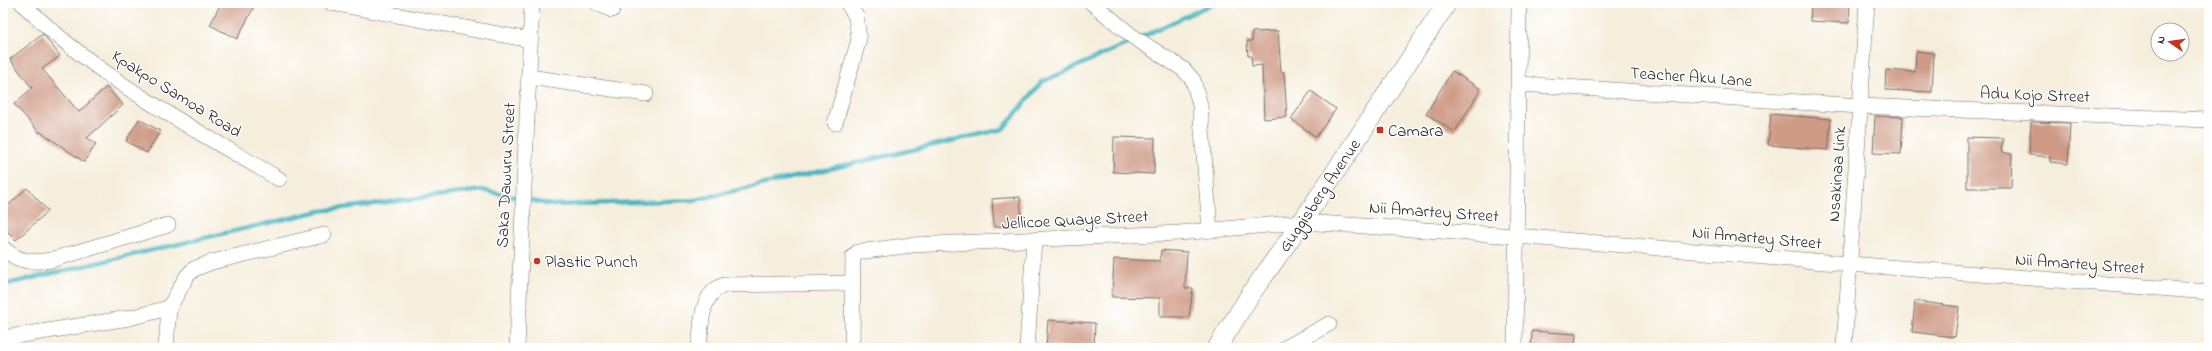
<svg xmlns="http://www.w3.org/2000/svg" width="2212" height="351" viewBox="0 0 2212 351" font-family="'Indie Flower',sans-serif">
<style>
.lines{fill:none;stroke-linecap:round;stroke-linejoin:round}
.stream{stroke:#47b5c0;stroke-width:4.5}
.building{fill:#cf9b86}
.minor-casing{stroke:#726f69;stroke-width:16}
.major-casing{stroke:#726f69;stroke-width:20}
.minor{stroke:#fff;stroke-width:15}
.major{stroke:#fff;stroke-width:19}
.poi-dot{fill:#c8321e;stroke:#fff;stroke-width:1.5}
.labels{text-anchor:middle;stroke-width:3;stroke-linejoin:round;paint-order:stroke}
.street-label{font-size:17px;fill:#2b2b2b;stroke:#fff}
.poi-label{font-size:17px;fill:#2b2b2b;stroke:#fff;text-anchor:start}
</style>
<rect width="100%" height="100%" fill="#fff"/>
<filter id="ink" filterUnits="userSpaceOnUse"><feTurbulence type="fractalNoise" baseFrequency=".025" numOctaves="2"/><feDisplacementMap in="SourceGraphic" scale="8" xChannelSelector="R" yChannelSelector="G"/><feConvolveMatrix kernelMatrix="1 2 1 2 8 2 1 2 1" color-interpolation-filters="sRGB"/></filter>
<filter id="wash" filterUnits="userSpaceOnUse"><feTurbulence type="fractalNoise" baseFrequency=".012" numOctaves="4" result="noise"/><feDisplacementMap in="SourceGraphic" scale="16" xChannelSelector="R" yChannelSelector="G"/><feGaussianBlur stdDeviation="0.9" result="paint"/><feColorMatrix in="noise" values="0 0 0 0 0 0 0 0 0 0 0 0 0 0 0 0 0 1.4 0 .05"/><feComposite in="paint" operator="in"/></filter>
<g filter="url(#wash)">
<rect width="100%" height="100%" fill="#f6eedc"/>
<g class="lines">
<g class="stream">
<path d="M1139,38L1214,3"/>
<path d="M3,285L320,211L482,190L552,205L695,200L1003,129L1042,82L1133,41"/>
</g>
</g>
<g id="blocks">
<g class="building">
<path d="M221,3H256L237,39L210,25Z"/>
<path d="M1811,3H1850L1849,23L1810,21Z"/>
<path d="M1278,31L1281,72H1284L1287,117L1264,119L1262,65L1252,66L1251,56H1248L1247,41H1252V32Z"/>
<path d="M43,34L60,56L42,69L79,112L106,87L123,105L87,138L96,144L84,162L41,132L40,133L14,104L32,88L10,59Z"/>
<path d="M1916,51L1934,53L1932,92L1885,90L1886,70L1915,72Z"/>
<path d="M1452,71L1481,89L1455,132L1426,114Z"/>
<path d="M1311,91L1336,109L1316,137L1291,119Z"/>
<path d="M1771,114L1831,119L1828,150L1768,145Z"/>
<path d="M1875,116L1903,117L1901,154L1873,153Z"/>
<path d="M139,119L160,131L147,153L126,141Z"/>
<path d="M2031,122L2070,123L2068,164L2050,162V157L2029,155Z"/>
<path d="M1114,137L1155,138L1154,174L1113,172Z"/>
<path d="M1967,137L2003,138L2001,152L2012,154L2011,188H1967Z"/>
<path d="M27,188L48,211L16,240L3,227V210Z"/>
<path d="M1020,197L1022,225L994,227L992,199Z"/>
<path d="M1161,250L1187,252L1185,288H1193L1189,317H1160V298L1112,297L1114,259L1160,261Z"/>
<path d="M1915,301L1959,307L1955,337L1912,332Z"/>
<path d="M1048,320L1095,323L1094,348L1046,346Z"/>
<path d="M1532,331L1576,334L1575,348H1531Z"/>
</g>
</g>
</g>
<g filter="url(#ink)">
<use href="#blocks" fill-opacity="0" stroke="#726f69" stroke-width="1"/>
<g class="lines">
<defs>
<g id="minor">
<path d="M22,3C96,77 189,126 279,179"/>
<path d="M331,3L530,40"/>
<path d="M597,3L612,10"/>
<path d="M1092,3L1132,36L1183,69L1193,80L1200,105L1210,230"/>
<path d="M529,77L646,94"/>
<path d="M1519,84L1860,106L2209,120"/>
<path d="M835,123L859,39L856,16L847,3"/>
<path d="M3,248C17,262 32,263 51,260L168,225"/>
<path d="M3,338L129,318L169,308"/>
<path d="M166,348L169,308L187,276L194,269L212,262L324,235"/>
<path d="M517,348L532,3"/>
<path d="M699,348C702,325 699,293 725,285L852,283"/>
<path d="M852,348L853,257L858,252L912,245L1179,233L1302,222L1516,236L1849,264L2209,292"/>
<path d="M1027,348L1034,240"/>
<path d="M1285,348L1329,324"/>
<path d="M1515,348L1519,3"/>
<path d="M1844,348L1867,3"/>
</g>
<path id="major" d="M1217,348L1250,295L1302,222L1447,3"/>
</defs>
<use href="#minor" class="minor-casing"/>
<use href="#major" class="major-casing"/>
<use href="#minor" class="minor"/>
<use href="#major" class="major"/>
</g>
</g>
<g class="poi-dot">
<rect x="1376" y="126" width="8" height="8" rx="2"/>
<circle cx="537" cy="261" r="4"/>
</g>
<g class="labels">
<g class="street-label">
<text transform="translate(1691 76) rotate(4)" y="6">Teacher Aku Lane</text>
<text transform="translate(177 93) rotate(32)" y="6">Kpakpo Samoa Road</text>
<text transform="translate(2035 94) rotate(2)" y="6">Adu Kojo Street</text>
<text transform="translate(1836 174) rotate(-86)" y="6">Nsakinaa Link</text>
<text transform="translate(505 175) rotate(-87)" y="6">Saka Dawuru Street</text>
<text transform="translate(1319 195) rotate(-56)" y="6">Guggisberg Avenue</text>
<text transform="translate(1434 211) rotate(4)" y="6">Nii Amartey Street</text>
<text transform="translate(1075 219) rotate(-3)" y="6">Jellicoe Quaye Street</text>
<text transform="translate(1757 237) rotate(5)" y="6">Nii Amartey Street</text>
<text transform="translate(2080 263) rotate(4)" y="6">Nii Amartey Street</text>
</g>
<g class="poi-label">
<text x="1388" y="136">Camara</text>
<text x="545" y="267">Plastic Punch</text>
</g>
</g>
<rect width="2212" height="351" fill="none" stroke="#fff" stroke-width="16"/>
<g transform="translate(2170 42) rotate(283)"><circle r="19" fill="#ffffff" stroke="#aaaaaa"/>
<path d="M0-3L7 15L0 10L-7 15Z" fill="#c8321e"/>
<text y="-6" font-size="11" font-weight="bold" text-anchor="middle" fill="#2b2b2b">N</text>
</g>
</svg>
